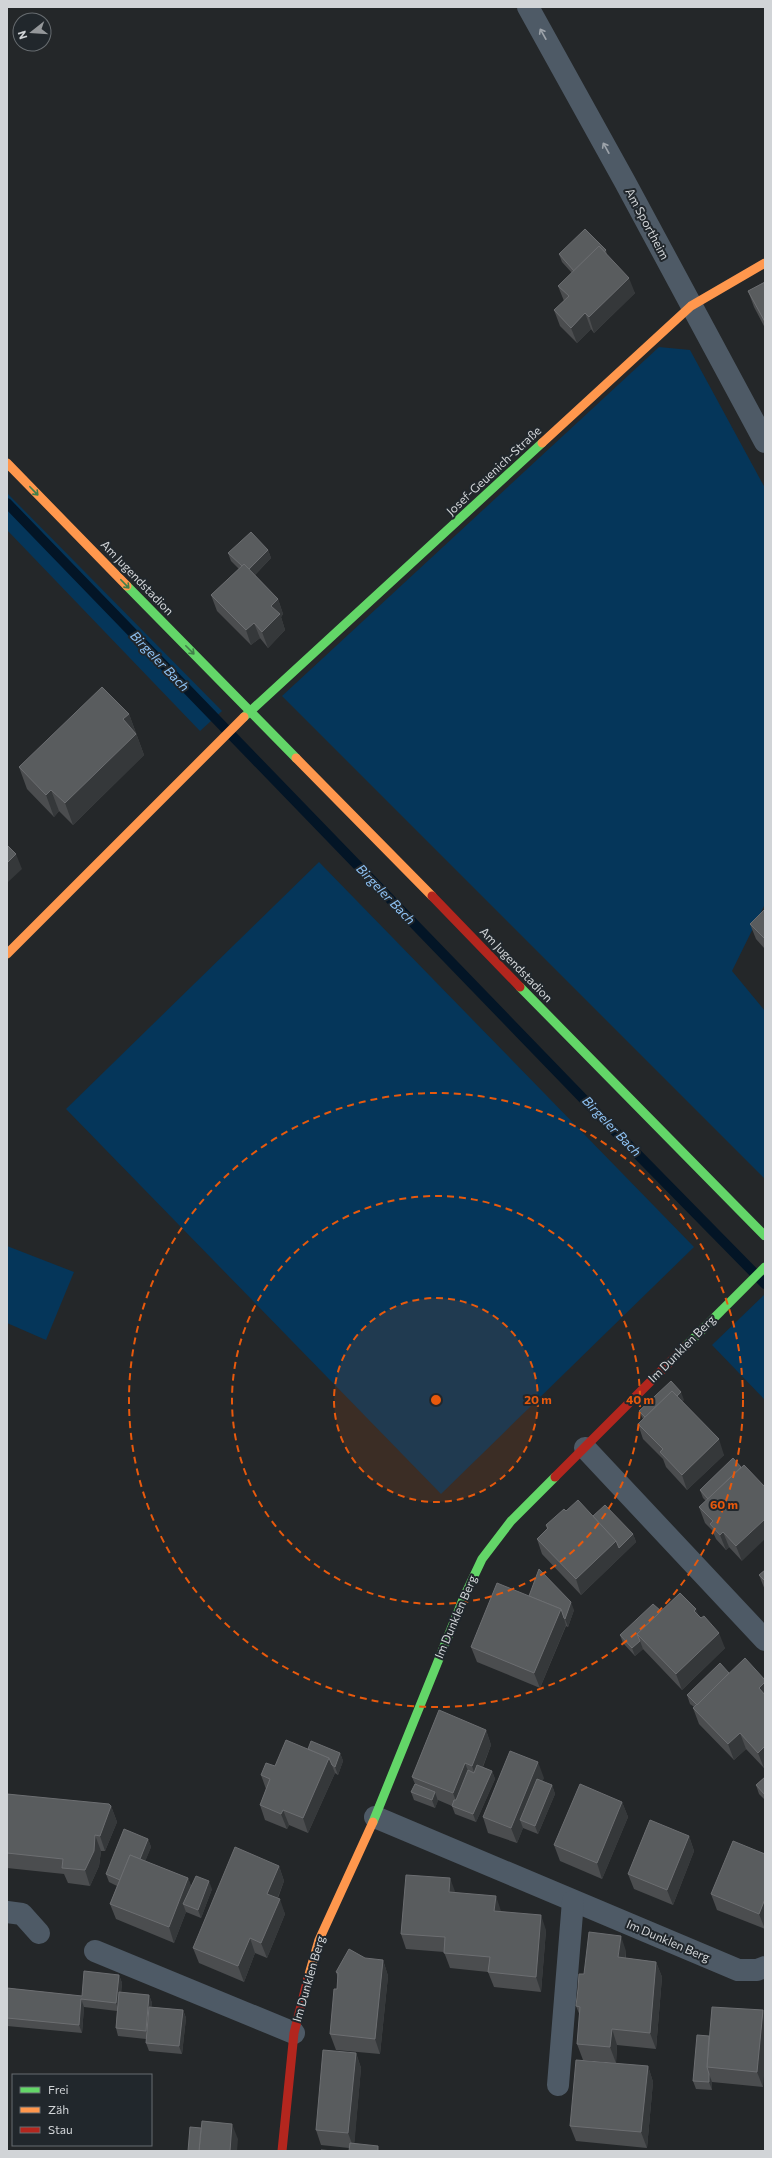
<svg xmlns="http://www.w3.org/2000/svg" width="772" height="2158" viewBox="0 0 772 2158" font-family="Commissioner,sans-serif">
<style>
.green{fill:#05365a}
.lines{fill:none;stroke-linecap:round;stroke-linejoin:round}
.stream{stroke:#031526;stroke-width:10}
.street{stroke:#4e5a66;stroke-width:22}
.fast{stroke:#63d668;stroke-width:9}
.slow{stroke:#ff974d;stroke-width:9}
.jam{stroke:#b3261e;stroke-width:9}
.wall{fill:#4b4d4f}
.shaded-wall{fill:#35383a}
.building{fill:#595c5e;stroke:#6c6e71}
.oneway{stroke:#9da3aa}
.oneway2{stroke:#427e4a}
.ring{fill:none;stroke:#e8590c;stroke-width:2;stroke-dasharray:7 5}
.labels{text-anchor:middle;stroke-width:4;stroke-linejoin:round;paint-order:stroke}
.street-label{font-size:12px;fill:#d1d4d7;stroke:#21272c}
.water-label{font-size:13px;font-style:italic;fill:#8fc3f5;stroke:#21272c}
.centre{fill:#e8590c;stroke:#21272c;stroke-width:2}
.ring-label{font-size:12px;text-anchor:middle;font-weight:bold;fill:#e8590c;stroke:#21272c;stroke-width:4;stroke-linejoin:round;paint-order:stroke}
</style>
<rect width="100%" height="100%" fill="#242729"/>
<g class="green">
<path d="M659,347L690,350L765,488V904L732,971L765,1011V1179L282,696Z"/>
<path d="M7,493L222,711L200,731L7,530Z"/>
<path d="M319,862L694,1247L441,1494L66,1109Z"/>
<path d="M7,1246L74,1272L46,1340L7,1323Z"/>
<path d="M765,1294V1400L712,1345Z"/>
</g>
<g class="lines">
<path class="stream" d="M7,503L597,1113L765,1284"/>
<g class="street">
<path d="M528,7L625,182L765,442"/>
<path d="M585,1448L765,1640"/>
<path d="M375,1817L738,1970H757L765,1967"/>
<path d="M7,1912L22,1914L39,1933"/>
<path d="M95,1951L294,2033"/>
<path d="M558,2085L573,1901"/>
</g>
<g class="fast">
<path d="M127,586L296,758"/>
<path d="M244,717L542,443"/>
<path d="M520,987L765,1236"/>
<path d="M686,1346L765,1267"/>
<path d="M373,1822L464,1597L482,1559L511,1521L555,1477"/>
</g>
<g class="slow">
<path d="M542,443L691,306L765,263"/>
<path d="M7,463L127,586"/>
<path d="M296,758L432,896"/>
<path d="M7,954L244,717"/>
<path d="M308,1978L319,1940L373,1822"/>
</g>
<g class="jam">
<path d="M432,896L520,987"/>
<path d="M555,1477L686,1346"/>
<path d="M282,2151L294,2033L308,1978"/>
</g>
</g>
<g class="wall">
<path d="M606,250L607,255L635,293L594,333L591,329L577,343L560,326L554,310L564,301L558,286L572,273L562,262L559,254Z"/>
<path d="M765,282V328L754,307L748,291Z"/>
<path d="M268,550L271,558L255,575L278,599L283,614L281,617L285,630L268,648L260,638L251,645L217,611L211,595L239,569L231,561L228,553Z"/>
<path d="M129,714L144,755L73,825L59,811L54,817L27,789L19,767Z"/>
<path d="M765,909V949L756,939L750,924Z"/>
<path d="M684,1400L682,1401L724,1455L687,1490L666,1467L663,1459L643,1439L638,1424L643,1419L639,1411Z"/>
<path d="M733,1458L742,1561L729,1547L726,1550L716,1539L712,1530L705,1523L699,1507L706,1501L703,1498L700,1490Z"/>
<path d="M566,1511L593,1516L633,1534L636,1542L581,1595L542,1554L537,1539L547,1529L546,1525Z"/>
<path d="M765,1570V1590L759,1575Z"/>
<path d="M529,1596L574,1610L568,1627L566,1626L540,1688L477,1662L471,1647Z"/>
<path d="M699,1616L725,1648L682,1690L643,1649L635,1656L623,1643L620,1635Z"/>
<path d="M729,1673L765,1680V1767L764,1768L746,1749L734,1760L699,1724L693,1708L694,1707L690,1704L687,1695Z"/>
<path d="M486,1730L491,1745L483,1767L492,1771L495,1779L476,1822L455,1814L452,1806L438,1800L435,1808L414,1800L411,1792L415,1784L412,1777Z"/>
<path d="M308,1749L340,1753L343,1761L338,1775L335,1773L308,1833L289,1825L287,1829L265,1820L260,1805L266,1789L261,1775Z"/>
<path d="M765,1777V1800L759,1794L756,1785Z"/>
<path d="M544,1778L542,1781L552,1785L555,1794L538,1834L523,1828L517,1843L488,1833L483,1817Z"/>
<path d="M7,1794L111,1806L117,1822L105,1851H101L99,1866L90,1886L68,1883L64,1874L7,1868Z"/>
<path d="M622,1802L628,1817L602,1879L560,1861L554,1845Z"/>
<path d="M689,1836L694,1851L673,1905L634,1889L628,1874Z"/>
<path d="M148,1839L151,1847L145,1861L188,1878L191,1886L212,1889L201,1918L186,1912L174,1943L116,1919L110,1904L117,1886L109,1882L106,1874Z"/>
<path d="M765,1854V1929L717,1910L711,1894Z"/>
<path d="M279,1866L284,1881L278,1898L285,1914L267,1958L255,1953L244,1982L199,1963L193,1948Z"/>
<path d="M455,1892L546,1930L541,1992L494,1987L488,1972L450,1968L444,1952L406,1949L401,1934Z"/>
<path d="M626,1951V1958L656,1962L662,1977L656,2049L617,2045L616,2063L583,2060L577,2044L580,2016L576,2006L584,1974Z"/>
<path d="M383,1960L388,1976L380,2054L336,2050L330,2034L337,1989L338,1978L336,1972Z"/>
<path d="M119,1975L122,1983L121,1993L149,1995L152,2003L151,2007L183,2010L186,2018L182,2054L149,2051L146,2043V2039L118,2036L116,2028L117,2011L84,2007L82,2033L7,2026V1988L82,1996Z"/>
<path d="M763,2010V2087L712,2082V2090L696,2089L693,2081L709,2036Z"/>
<path d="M356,2053L361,2068L354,2144L349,2148L321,2145L316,2130Z"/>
<path d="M648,2066L653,2082L647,2148L576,2141L570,2126Z"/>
</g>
<g class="shaded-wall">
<path d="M629,278L635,293L594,333L589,317Z"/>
<path d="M585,313L591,329L577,343L571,328Z"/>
<path d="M268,550L271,558L250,580L247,572Z"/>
<path d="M278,599L283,614L281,617L285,630L268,648L262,632L271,606Z"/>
<path d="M254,623L260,638L251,645L246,630Z"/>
<path d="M129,714L144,755L73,825L65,803L123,719Z"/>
<path d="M51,790L59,811L54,817L46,795Z"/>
<path d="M16,854L22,869L7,883V863Z"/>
<path d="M681,1392L684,1400L653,1430L650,1422Z"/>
<path d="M719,1439L724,1455L687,1490L682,1475Z"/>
<path d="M765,1519V1539L742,1561L736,1546Z"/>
<path d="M723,1532L729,1547L726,1550L720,1535Z"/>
<path d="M633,1534L636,1542L581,1595L576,1579L616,1541Z"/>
<path d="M571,1602L574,1610L568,1627L565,1619Z"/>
<path d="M561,1609L566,1625L540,1688L534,1673Z"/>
<path d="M696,1609L702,1624L694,1611Z"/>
<path d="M719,1633L725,1648L682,1690L676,1674Z"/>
<path d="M640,1641L643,1649L635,1656L632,1648Z"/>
<path d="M765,1682V1699L759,1688Z"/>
<path d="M486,1730L491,1745L477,1781L472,1766Z"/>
<path d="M740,1733L746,1749L734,1760L728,1744Z"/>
<path d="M765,1746V1767L764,1768L758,1753Z"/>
<path d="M340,1753L343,1761L338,1775L335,1767Z"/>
<path d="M329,1758L335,1773L308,1833L303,1818Z"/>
<path d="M538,1762L544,1778L525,1822L520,1820L523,1828L517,1843L511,1828Z"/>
<path d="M465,1763L471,1779L459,1809L453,1793Z"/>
<path d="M492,1771L495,1779L476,1822L473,1814Z"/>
<path d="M552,1785L555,1794L538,1834L535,1826Z"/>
<path d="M435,1792L438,1801L435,1808L432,1800Z"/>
<path d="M622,1802L628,1817L602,1879L597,1863Z"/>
<path d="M111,1806L117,1822L105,1851L100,1836Z"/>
<path d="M283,1810L289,1825L287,1829L281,1814Z"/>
<path d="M95,1835L101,1851L99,1866L90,1886L85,1870Z"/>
<path d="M689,1836L694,1851L673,1905L667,1890Z"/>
<path d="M148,1839L151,1847L141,1872L138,1864Z"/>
<path d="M279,1866L284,1881L273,1909L267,1894Z"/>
<path d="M188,1878L194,1894L183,1904L186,1912L174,1943L169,1927Z"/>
<path d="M450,1878L456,1894L449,1892Z"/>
<path d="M209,1881L212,1889L201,1918L198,1910Z"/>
<path d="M496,1896L501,1911L500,1927L494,1911Z"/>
<path d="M280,1899L285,1914L267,1958L261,1943Z"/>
<path d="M765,1899V1929L759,1914Z"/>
<path d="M541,1915L546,1930L541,1992L536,1977Z"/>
<path d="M621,1936L626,1951L624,1973L618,1957Z"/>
<path d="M250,1938L255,1953L244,1982L238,1966Z"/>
<path d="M383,1960L388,1976L380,2054L375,2039Z"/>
<path d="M656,1962L662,1977L656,2049L650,2033Z"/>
<path d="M119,1975L122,1983L119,2011L116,2003Z"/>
<path d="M149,1995L152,2003L148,2039L146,2031Z"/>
<path d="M81,1999L84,2007L82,2033L79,2025Z"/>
<path d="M183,2010L186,2018L182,2054L179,2046Z"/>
<path d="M763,2010L765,2016V2065L763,2087L757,2072Z"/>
<path d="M612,2029L617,2045L616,2063L610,2047Z"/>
<path d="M356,2053L361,2068L354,2149L348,2133Z"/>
<path d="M648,2066L653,2082L647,2148L641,2132Z"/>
<path d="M709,2074L712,2082V2090L709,2082Z"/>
<path d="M232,2124L238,2139L237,2151H230Z"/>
</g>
<g class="building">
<path d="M585,229L606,250L604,252L599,246L574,271L559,254Z"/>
<path d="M599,246L629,278L589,317L585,313L571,328L554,310L569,296L558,286Z"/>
<path d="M765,282V322L748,291Z"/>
<path d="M251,532L268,550L249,569L244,564L242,566L228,553Z"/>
<path d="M244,564L278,599L271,606L280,614L262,632L254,623L246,630L211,595Z"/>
<path d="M102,687L129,714L123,719L136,734L65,803L51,790L46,795L19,767Z"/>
<path d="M7,845L16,854L7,863Z"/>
<path d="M765,909V939L750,924Z"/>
<path d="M671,1381L681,1392L677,1396L672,1391L645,1417L639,1411Z"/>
<path d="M672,1391L719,1439L682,1475L660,1452L663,1449L638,1424Z"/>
<path d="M733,1458L741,1467L708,1499L700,1490Z"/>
<path d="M744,1465L765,1487V1519L736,1546L723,1532L720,1535L710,1524L713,1521L699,1507Z"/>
<path d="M578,1500L616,1541L576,1579L537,1539L548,1528L546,1525L564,1509L566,1511Z"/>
<path d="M605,1505L633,1534L619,1548L616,1541L593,1516Z"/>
<path d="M539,1569L571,1602L565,1619L564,1618L561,1609L529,1596Z"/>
<path d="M765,1570V1581L759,1575Z"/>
<path d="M497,1583L561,1609L534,1673L471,1647Z"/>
<path d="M680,1593L696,1609L694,1611L701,1618L704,1616L719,1633L676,1674L637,1634Z"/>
<path d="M653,1604L661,1611L637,1634L640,1641L632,1648L620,1635Z"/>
<path d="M745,1658L765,1680V1682L759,1688L765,1695V1746L758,1753L740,1733L728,1744L693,1708Z"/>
<path d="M720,1663L729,1673L697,1705L687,1695Z"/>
<path d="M439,1710L486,1730L472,1766L465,1763L453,1793L412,1777Z"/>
<path d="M286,1740L329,1758L303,1818L283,1810L281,1814L260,1805L270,1779L261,1775L266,1763L275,1766Z"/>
<path d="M311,1741L340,1753L335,1767L332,1765L329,1758L308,1749Z"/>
<path d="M510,1751L538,1762L511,1828L483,1817Z"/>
<path d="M477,1765L492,1771L473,1814L452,1806L454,1800H456L468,1770L474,1773Z"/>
<path d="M765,1777V1795L756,1785Z"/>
<path d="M537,1779L552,1785L535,1826L520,1820Z"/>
<path d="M415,1784L435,1792L432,1800L411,1792Z"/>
<path d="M580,1784L622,1802L597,1863L554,1845Z"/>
<path d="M7,1794L109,1804L111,1806L100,1836L95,1835L94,1851L85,1870L62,1868L63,1859L7,1853Z"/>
<path d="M650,1820L689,1836L667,1890L628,1874Z"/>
<path d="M124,1829L148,1839L140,1859L130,1855L120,1880L106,1874Z"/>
<path d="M733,1841L765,1854V1899L759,1914L711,1894Z"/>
<path d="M235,1847L279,1866L267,1894L280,1899L261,1943L250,1938L238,1966L193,1948Z"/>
<path d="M130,1855L188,1878L169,1927L110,1904Z"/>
<path d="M406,1875L450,1878L449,1892L496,1896L494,1911L541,1915L536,1977L488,1972L490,1957L444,1953L445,1937L401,1934Z"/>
<path d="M196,1876L209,1881L198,1910L183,1904Z"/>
<path d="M589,1932L621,1936L618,1957L656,1962L650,2033L612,2029L610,2047L577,2044L580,2007L576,2006L578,1989L579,1974H584Z"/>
<path d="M349,1949L365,1958L383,1960L375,2039L330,2034L334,1989H337L338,1973L336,1972Z"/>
<path d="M84,1971L119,1975L116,2003L81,1999L79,2025L7,2018V1988L82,1996Z"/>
<path d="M119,1992L149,1995L146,2031L116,2028Z"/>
<path d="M149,2007L183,2010L179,2046L146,2043Z"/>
<path d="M712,2007L763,2010L757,2072L707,2067Z"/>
<path d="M697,2035L709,2036L707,2067L709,2074V2082L693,2081Z"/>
<path d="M323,2050L356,2053L348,2133L316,2130Z"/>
<path d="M576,2060L648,2066L641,2132L570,2126Z"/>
<path d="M202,2121L232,2124L230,2151H199Z"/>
<path d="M190,2127L201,2128L199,2151H188Z"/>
<path d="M350,2143L378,2146V2151H349Z"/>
<path d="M321,2150L334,2151H321Z"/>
</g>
<defs><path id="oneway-shaft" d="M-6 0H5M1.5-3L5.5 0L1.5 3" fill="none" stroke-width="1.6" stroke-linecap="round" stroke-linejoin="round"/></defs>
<g class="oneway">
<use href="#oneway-shaft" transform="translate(543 34) rotate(-119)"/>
<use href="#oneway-shaft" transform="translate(606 148) rotate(-119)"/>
</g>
<g class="oneway2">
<use href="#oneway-shaft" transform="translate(34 491) rotate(46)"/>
<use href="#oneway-shaft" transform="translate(125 584) rotate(46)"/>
<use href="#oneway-shaft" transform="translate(190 650) rotate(45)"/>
</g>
<circle cx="436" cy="1400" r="102" fill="#e8590c" fill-opacity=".12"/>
<g class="ring">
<circle cx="436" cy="1400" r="102"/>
<circle cx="436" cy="1400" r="204"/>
<circle cx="436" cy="1400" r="307"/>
</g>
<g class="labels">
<g class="street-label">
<text transform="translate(647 224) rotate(62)" y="4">Am Sportheim</text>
<text transform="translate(494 471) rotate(-43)" y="4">Josef-Geuenich-Straße</text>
<text transform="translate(137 578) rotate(46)" y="4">Am Jugendstadion</text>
<text transform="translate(516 965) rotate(46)" y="4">Am Jugendstadion</text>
<text transform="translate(682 1349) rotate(-45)" y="4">Im Dunklen Berg</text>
<text transform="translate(456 1617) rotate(-67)" y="4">Im Dunklen Berg</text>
<text transform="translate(668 1941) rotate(23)" y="4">Im Dunklen Berg</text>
<text transform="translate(309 1979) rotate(-74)" y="4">Im Dunklen Berg</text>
</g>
<g class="water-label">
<text transform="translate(160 661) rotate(46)" y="5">Birgeler Bach</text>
<text transform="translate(386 894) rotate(46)" y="5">Birgeler Bach</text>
<text transform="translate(612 1126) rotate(46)" y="5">Birgeler Bach</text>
</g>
</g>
<circle cx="436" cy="1400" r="6" class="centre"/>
<g class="ring-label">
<text x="538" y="1404">20 m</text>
<text x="640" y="1404">40 m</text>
<text x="724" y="1509">60 m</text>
</g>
<rect width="772" height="2158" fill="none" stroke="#d1d4d7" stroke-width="16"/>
<rect x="12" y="2074" width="140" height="72" fill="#21272c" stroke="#676c70"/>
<rect x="20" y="2087" width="20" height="6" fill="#63d668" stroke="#676c70"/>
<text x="48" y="2094" font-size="12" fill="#d1d4d7">Frei</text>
<rect x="20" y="2107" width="20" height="6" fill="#ff974d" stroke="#676c70"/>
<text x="48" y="2114" font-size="12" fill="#d1d4d7">Zäh</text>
<rect x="20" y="2127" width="20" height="6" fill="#b3261e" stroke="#676c70"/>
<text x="48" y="2134" font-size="12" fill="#d1d4d7">Stau</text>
<g transform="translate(32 32) rotate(253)"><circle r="19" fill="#21272c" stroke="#676c70"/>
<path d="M0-3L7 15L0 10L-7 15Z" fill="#94979a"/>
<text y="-6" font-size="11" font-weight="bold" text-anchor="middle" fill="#d1d4d7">N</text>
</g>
</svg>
